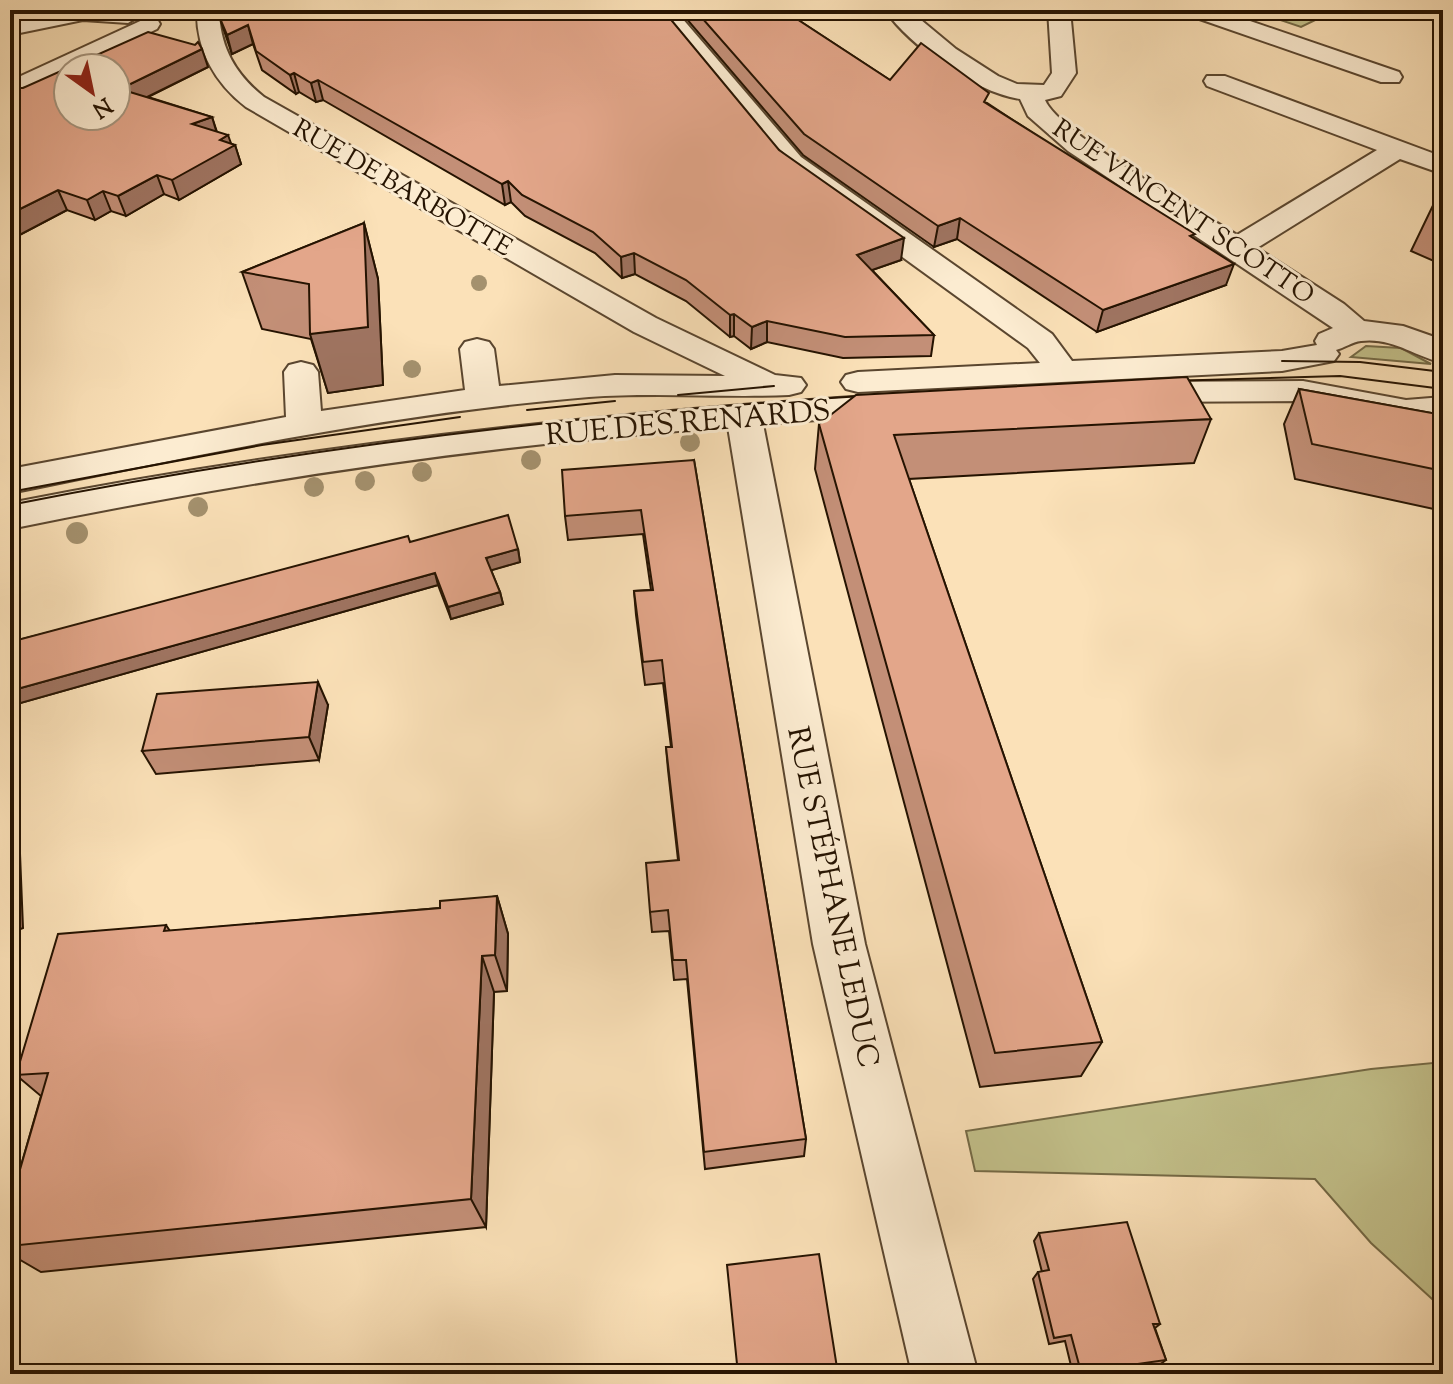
<svg xmlns="http://www.w3.org/2000/svg" width="1453" height="1384" viewBox="0 0 1453 1384" font-family="'Sorts Mill Goudy',serif">
<style>
.green{fill:#c3c18b;stroke:#746a46;stroke-width:2}
.lines{fill:none;stroke-linecap:round;stroke-linejoin:round}
.minor-casing{stroke:#5a462f;stroke-width:4}
.minor{fill:#fcecd1;fill-rule:evenodd}
.tram{stroke:#251301;stroke-width:2}
.tree{fill:#a4916e}
.wall{fill:#c38f77;stroke:#251301;stroke-width:2}
.shaded-wall{fill:#9f7461;stroke:#251301;stroke-width:2}
.building{fill:#e3a68a;stroke:#251301;stroke-width:2;fill-rule:evenodd}
.labels{text-anchor:middle;stroke-width:6;stroke-linejoin:round;paint-order:stroke}
.far-street-label{font-size:26px;fill:#251301;stroke:#fcecd1}
.street-label{font-size:30px;fill:#251301;stroke:#fcecd1}
</style>
<rect width="100%" height="100%" fill="#fbe1b8"/>
<filter id="stains"><feTurbulence type="fractalNoise" baseFrequency=".0025" numOctaves="4"/><feColorMatrix values="0 0 0 0 .2 0 0 0 0 .09 0 0 0 0 .02 0 0 0 .5 -.17"/></filter>
<radialGradient id="worn" r=".72"><stop offset=".6" stop-color="#630" stop-opacity="0"/><stop offset="1" stop-color="#630" stop-opacity=".3"/></radialGradient>
<g class="green">
<path d="M1251,10H1332L1334,11L1301,27Z"/>
<path d="M1366,346L1401,348L1431,364L1351,357Z"/>
<path d="M1443,1062V1309L1371,1243L1315,1179L975,1171L966,1131L1371,1069Z"/>
</g>
<g class="lines">
<defs>
<g id="minor">
<path d="M54,10H131L139,16L128,23L83,20L10,35V21Z"/>
<path d="M197,10H219C220,47 235,74 264,97L656,318L775,375L801,378L806,385L801,392L789,395C722,398 656,392 589,397C395,413 202,454 10,493V469L286,417L284,372L289,365L301,362L313,365L318,372L321,411L465,390L460,349L465,342L477,339L489,342L494,349L499,386L615,375L725,376L634,332L246,107C215,83 196,50 197,10Z"/>
<path d="M652,10H675L801,157L1052,334L1072,361L1282,351L1317,345L1315,341L1319,334L1333,328L1068,151L1028,116L1020,99C975,92 911,47 885,10H909L956,49L998,76L1017,84L1044,85L1052,73L1048,10H1070L1076,73L1061,96L1045,100C1059,134 1199,211 1237,235L1377,150L1207,86L1204,81L1207,76H1225L1443,157V174L1400,159L1257,248L1344,304L1364,321L1403,326L1443,340V363C1414,356 1392,337 1361,341C1352,342 1344,348 1336,350L1339,354L1334,361L1282,371L858,392L846,389L841,382L846,375L858,372L1040,363L1028,348L781,169Z"/>
<path d="M1185,10H1218L1399,72L1402,77L1399,82H1381L1188,15Z"/>
<path d="M149,17L157,19L160,24L157,29L10,99V81Z"/>
<path d="M1303,381L1406,400L1443,397V419L1406,422L1303,401L1136,402L1124,399L1119,392L1124,385L1136,382Z"/>
<path d="M900,394L912,397L917,405L912,413L763,424L865,944L978,1374H912L813,944L728,427C486,445 248,480 10,529V503C305,445 600,412 900,394Z"/>
</g>
</defs>
<use href="#minor" class="minor-casing"/>
<use href="#minor" class="minor"/>
<g class="tram">
<path d="M1282,361L1360,362L1443,372"/>
<path d="M1168,381L1340,376L1443,389"/>
<path d="M678,395L774,386"/>
<path d="M527,410L615,401"/>
<path d="M10,492L262,445L460,417"/>
<path d="M10,505C297,448 585,413 877,395"/>
</g>
</g>
<g class="tree">
<circle cx="479" cy="283" r="8"/>
<circle cx="412" cy="369" r="9"/>
<circle cx="690" cy="442" r="10"/>
<circle cx="531" cy="460" r="10"/>
<circle cx="422" cy="472" r="10"/>
<circle cx="365" cy="481" r="10"/>
<circle cx="314" cy="487" r="10"/>
<circle cx="198" cy="507" r="10"/>
<circle cx="77" cy="533" r="11"/>
</g>
<g class="wall">
<path d="M679,10H783L890,80L987,103L1194,239L1226,285L1097,332L957,239L934,247L803,155Z"/>
<path d="M219,16L779,150L901,260L872,270L934,335L931,356L843,358L767,342L751,349L734,336L730,337L686,301L635,274L622,278L595,253L525,216L511,202L505,205L323,100L316,102L299,92L296,94L262,70L253,44L232,54Z"/>
<path d="M208,67L148,97L212,117L217,132L231,144L235,145L241,164L179,200L164,194L126,216L111,211L95,220L67,210L10,240L23,88Z"/>
<path d="M1443,192V265L1411,251L1438,195Z"/>
<path d="M364,223L378,279L383,385L328,393L311,339L262,329L242,272Z"/>
<path d="M1299,389L1443,415V511L1295,479L1284,424Z"/>
<path d="M1211,419L1194,463L909,479L1102,1042L1081,1076L980,1087L815,469L819,424Z"/>
<path d="M694,460L806,1139L804,1156L705,1169L687,979L674,980L669,931L652,932L650,912L678,860L668,770L666,747H671L663,683L645,685L636,615L634,591L651,590L643,534L568,540L565,516Z"/>
<path d="M410,542L518,549L520,562L491,570L500,592L503,604L451,619L438,585L10,706V642Z"/>
<path d="M328,705L319,760L156,774L142,751Z"/>
<path d="M497,896L508,934L507,991L494,992L486,1227L41,1272L10,1254V1204L41,1096L16,1075L166,925L170,931L440,908Z"/>
<path d="M1039,1233L1160,1324L1155,1328L1166,1360L1158,1366L1100,1374H1073L1065,1341L1049,1344L1033,1279L1038,1272H1042L1034,1241Z"/>
</g>
<g class="shaded-wall">
<path d="M248,25L253,44L232,54L227,35Z"/>
<path d="M202,49L208,67L127,107L120,89Z"/>
<path d="M294,73L299,92L296,94L290,75Z"/>
<path d="M318,80L323,100L316,102L311,83Z"/>
<path d="M212,117L218,137L192,124Z"/>
<path d="M228,135L232,146L235,145L241,164L179,200L172,180L220,140Z"/>
<path d="M157,175L164,194L126,216L118,196Z"/>
<path d="M508,181L511,202L505,205L502,184Z"/>
<path d="M58,190L67,210L10,240V214Z"/>
<path d="M103,191L111,211L95,220L87,200Z"/>
<path d="M960,218L957,239L934,247L938,226Z"/>
<path d="M364,223L378,279L383,385L328,393L310,334Z"/>
<path d="M904,238L901,260L855,276L857,255Z"/>
<path d="M634,253L635,274L622,278L621,257Z"/>
<path d="M1234,264L1226,285L1097,332L1103,310Z"/>
<path d="M734,314V336L730,337V315Z"/>
<path d="M767,321V342L751,349L752,327Z"/>
<path d="M518,549L520,562L489,571L486,558Z"/>
<path d="M435,573L438,585L10,706V691Z"/>
<path d="M500,592L503,604L451,619L448,607Z"/>
<path d="M318,682L328,705L319,760L309,737Z"/>
<path d="M10,724L15,730L23,928L10,933Z"/>
<path d="M497,896L508,934L507,991L495,955Z"/>
<path d="M482,956L494,992L486,1227L471,1199Z"/>
</g>
<g class="building">
<path d="M225,10H663L779,150L904,238L857,255L934,335L845,337L767,321L752,327L734,314L730,315L686,280L634,253L621,257L593,232L522,195L508,181L502,184L318,80L311,83L294,73L290,75L256,51L248,25L227,35L219,16Z"/>
<path d="M695,10H783L890,80L921,43L989,93L984,102L1195,234L1190,236L1234,264L1103,310L960,218L938,226L804,134Z"/>
<path d="M148,32L195,45L198,42L202,49L120,89L212,117L192,124L228,135L220,140L235,145L172,180L157,175L118,196L103,191L87,200L58,190L10,214V88H23ZM68,68H116V116H68Z"/>
<path d="M364,223L368,327L310,334L309,284L242,272Z"/>
<path d="M1187,377L1211,419L894,435L1102,1042L995,1053L819,424L856,395Z"/>
<path d="M1299,389L1443,415V471L1312,444Z"/>
<path d="M694,460L806,1139L704,1152L686,960H673L668,910L650,912L646,863L679,860L666,747H672L662,660L643,662L634,591L653,590L641,510L565,516L562,470Z"/>
<path d="M508,515L518,549L486,558L500,592L448,607L435,573L10,691V642L408,536L410,542Z"/>
<path d="M318,682L309,737L142,751L157,694Z"/>
<path d="M10,829L13,918L10,919Z"/>
<path d="M497,896L495,955L482,956L471,1199L10,1246V1204L48,1073L16,1075L58,934L166,925L164,931L440,908V901Z"/>
<path d="M1127,1222L1160,1324H1153L1166,1360L1081,1372L1071,1335L1054,1338L1038,1272L1049,1270L1039,1233Z"/>
<path d="M819,1254L838,1374H738L727,1265Z"/>
</g>
<g class="labels">
<g class="far-street-label">
<text transform="translate(403 187) rotate(30)" y="9">RUE DE BARBOTTE</text>
<text transform="translate(1184 211) rotate(34)" y="9">RUE VINCENT SCOTTO</text>
</g>
<g class="street-label">
<text transform="translate(688 422) rotate(-5)" y="10">RUE DES RENARDS</text>
<text transform="translate(834 897) rotate(78)" y="10">RUE STÉPHANE LEDUC</text>
</g>
</g>
<rect width="1453" height="1384" fill="none" stroke="#fbe1b8" stroke-width="40"/>
<rect x="12" y="12" width="1429" height="1360" fill="none" stroke="#251301" stroke-width="4"/>
<rect x="20" y="20" width="1413" height="1344" fill="none" stroke="#251301" stroke-width="2"/>
<g transform="translate(92 92) rotate(147)"><circle r="38" fill="#fcecd1" stroke="#a6957e" stroke-width="2"/>
<path d="M0-6L14 30L0 20L-14 30Z" fill="#8f2418"/>
<text y="-12" font-size="22" font-weight="bold" text-anchor="middle" fill="#251301">N</text>
</g>
<rect width="100%" height="100%" filter="url(#stains)"/>
<rect width="100%" height="100%" fill="url(#worn)"/>
</svg>
